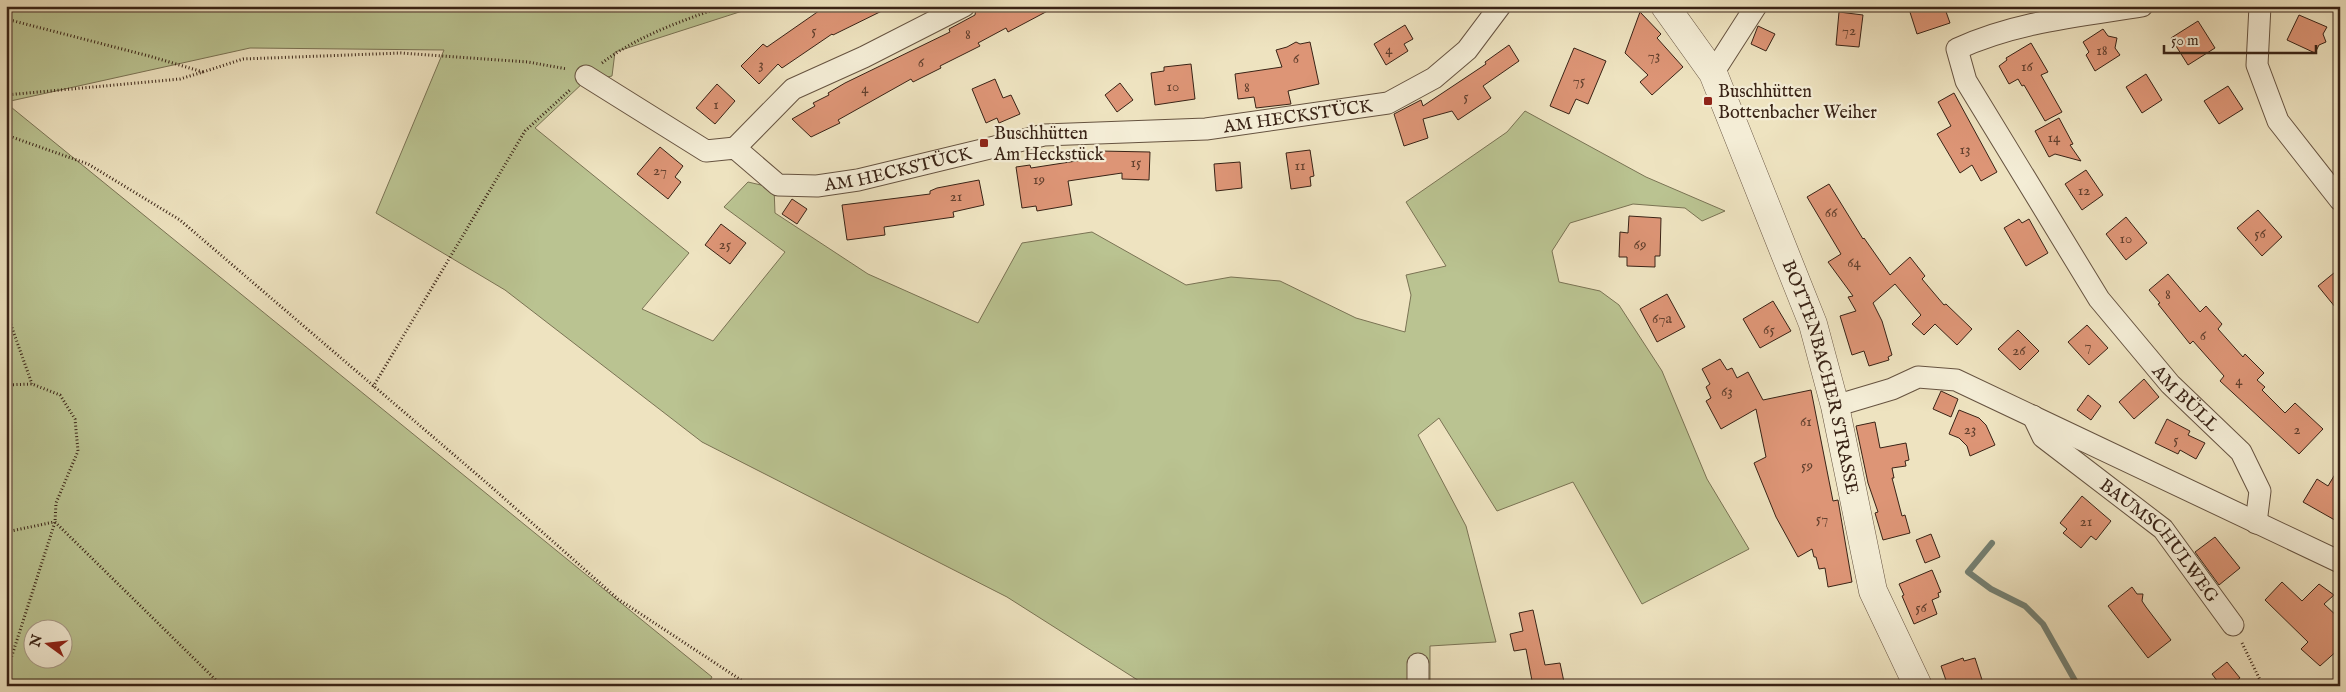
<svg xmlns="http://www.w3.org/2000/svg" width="2346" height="692" viewBox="0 0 2346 692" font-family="'IM FELL English',serif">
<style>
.green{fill:#bac391;stroke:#7a7354;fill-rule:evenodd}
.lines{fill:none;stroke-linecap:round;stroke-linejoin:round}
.stream{stroke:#738074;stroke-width:6}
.building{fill:#dd9576;stroke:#392316}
.minor-casing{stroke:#665340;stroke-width:23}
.tertiary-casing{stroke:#665340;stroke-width:29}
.path{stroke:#392316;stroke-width:3;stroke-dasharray:1 2.5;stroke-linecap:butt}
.minor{stroke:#f4edd6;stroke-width:21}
.tertiary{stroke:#f4edd6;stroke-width:28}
.poi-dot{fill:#8f2418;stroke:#f4edd6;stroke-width:2}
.labels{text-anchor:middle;stroke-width:4.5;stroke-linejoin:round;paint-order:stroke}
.number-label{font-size:15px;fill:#62402e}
.poi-label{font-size:18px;fill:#392316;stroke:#f4edd6;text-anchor:start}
.street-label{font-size:18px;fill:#392316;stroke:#f4edd6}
</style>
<rect width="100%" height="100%" fill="#eee3c0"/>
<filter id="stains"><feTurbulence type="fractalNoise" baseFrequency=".004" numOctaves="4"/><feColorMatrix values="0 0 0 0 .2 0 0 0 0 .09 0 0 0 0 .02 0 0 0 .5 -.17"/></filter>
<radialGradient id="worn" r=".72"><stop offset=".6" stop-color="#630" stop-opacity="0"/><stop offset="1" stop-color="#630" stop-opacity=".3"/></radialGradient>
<g class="green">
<path d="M6,6H758L615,52L612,76L584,82L535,128L689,253L642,309L713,341L785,252L724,207L748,182L774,188L775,213L868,274L978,323L1022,243L1092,232L1186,285L1231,277L1280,281L1356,318L1405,332L1411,295L1406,275L1446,266L1406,202L1507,132L1525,111L1646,177L1725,211L1702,221L1685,208L1633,204L1570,223L1552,251L1559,282L1600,291L1619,305L1662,371L1707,479L1749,549L1642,604L1573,482L1497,511L1439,418L1418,435L1466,526L1496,642L1430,646V686H1147L1007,597L702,442L505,290L376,213L444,50L250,48L6,102Z"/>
<path d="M6,103L712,677L707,686H6ZM32,630H62V660H32Z"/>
</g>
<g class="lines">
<path class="stream" d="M1992,543L1968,572L1991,589L2025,606L2043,624L2078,686"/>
</g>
<g class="building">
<path d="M826,6H892L833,35L832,34L782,68L778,64L759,84L741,66L763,44L767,47Z"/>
<path d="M981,6H1057L1008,32L1006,28L978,43L980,46L940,66L941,68L913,82L911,79L838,120L840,123L811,137L792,119L815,106L813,103L829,95L828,93L845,83L950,32L949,29L975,15L976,9Z"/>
<path d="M1908,6H1944L1950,23L1917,34Z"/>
<path d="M1640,12L1661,34L1657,38L1683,67L1652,95L1640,82L1648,75L1625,53Z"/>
<path d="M1839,12L1863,15L1859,47L1836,45Z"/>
<path d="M2299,15L2327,27L2323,34L2326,42L2319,45L2315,53L2287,40Z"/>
<path d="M2198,21L2215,48L2188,65L2171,38Z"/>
<path d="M1405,25L1413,39L1404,44L1408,51L1386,65L1374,44Z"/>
<path d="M1758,26L1775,34L1766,51L1751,44Z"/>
<path d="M2103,29L2108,36L2117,38L2115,48L2120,55L2095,71L2086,55L2089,52L2083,42Z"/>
<path d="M1296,42L1300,44L1310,42L1319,84L1288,91L1291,104L1256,108L1254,97L1238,99L1235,74L1282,67L1276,50L1287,47Z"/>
<path d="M2031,43L2048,72L2041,75L2062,112L2045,121L2024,85L2022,86L2018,79L2009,84L1999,66L2007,60L2006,58Z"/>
<path d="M1509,45L1519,61L1483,86L1491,98L1458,120L1452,111L1423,119L1428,138L1404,146L1394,114L1421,100L1423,106L1486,64L1485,62Z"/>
<path d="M1574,48L1606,61L1588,104L1576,99L1569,114L1550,106Z"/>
<path d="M1191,64L1195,99L1155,105L1151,73L1164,71V67Z"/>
<path d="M2146,74L2162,100L2142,113L2126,87Z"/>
<path d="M995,79L1003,98L1011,95L1020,114L999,123L997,118L986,123L972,89Z"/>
<path d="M1120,83L1133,100L1117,112L1105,95Z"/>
<path d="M717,84L735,101L715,124L696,108Z"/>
<path d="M2228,86L2243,109L2219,124L2204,101Z"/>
<path d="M1954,93L1997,172L1981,181L1972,165L1960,173L1937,134L1951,126L1938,102Z"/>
<path d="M2059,118L2073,144L2070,145L2081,161L2055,154L2049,157L2035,131Z"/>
<path d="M660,147L683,166L675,177L681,182L668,199L637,174Z"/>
<path d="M1310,150L1314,176L1310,177L1311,186L1291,189L1286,153Z"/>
<path d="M1100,151L1150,152L1149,180L1122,179V173L1068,181L1072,205L1037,211L1036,206L1022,208L1016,167L1030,165L1031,168L1102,157Z"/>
<path d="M1240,162L1242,188L1216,191L1214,164Z"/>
<path d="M2086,170L2103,195L2082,210L2065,184Z"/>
<path d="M979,180L984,205L953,212L954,217L884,227L885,235L847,240L842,205L930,194V191L937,188Z"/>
<path d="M1829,184L1863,239L1864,238L1890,275L1910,257L1925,276L1922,279L1944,305L1946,304L1972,329L1957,345L1935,324L1924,335L1912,324L1921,315L1895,284L1873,303L1882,321L1892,355L1888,357L1889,360L1869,366L1864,351L1852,355L1840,316L1856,311L1848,297L1853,296L1828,262L1841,254L1807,197Z"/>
<path d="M792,199L807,209L797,224L782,214Z"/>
<path d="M2258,210L2282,237L2262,256L2237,228Z"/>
<path d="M1629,216L1661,218L1660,256H1655V267L1627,266V257H1619L1620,232L1628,233Z"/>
<path d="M2126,217L2147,243L2126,260L2106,234Z"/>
<path d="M2019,219L2022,223L2029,219L2048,253L2026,266L2004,228Z"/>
<path d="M721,224L746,243L730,264L705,245Z"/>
<path d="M2340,268V313L2318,286Z"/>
<path d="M2168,274L2200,312L2206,306L2222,324L2218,329L2243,357L2245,354L2264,373L2257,380L2265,387L2262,390L2285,413L2295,403L2323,429L2299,454L2220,381L2224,376L2193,341L2190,344L2158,304L2160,303L2149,290Z"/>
<path d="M1667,294L1685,327L1657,342L1640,309Z"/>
<path d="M1773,301L1791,331L1760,348L1743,319Z"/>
<path d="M2087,325L2108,348L2089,365L2068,342Z"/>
<path d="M2018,330L2039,351L2020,370L1998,349Z"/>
<path d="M1720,359L1727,370L1732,368L1737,378L1748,372L1763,400L1811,390L1833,501L1838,500L1852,582L1828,587L1825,568L1819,569L1816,557H1814L1812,549L1798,557L1776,517L1754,463L1766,457L1756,409L1721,429L1706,401L1711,398L1706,387L1710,384L1702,369Z"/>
<path d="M2144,379L2159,397L2134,419L2119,402Z"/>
<path d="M1941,391L1958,399L1951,417L1933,409Z"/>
<path d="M2088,395L2101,406L2091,420L2077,410Z"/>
<path d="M1959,410L1979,418L1986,425L1995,445L1970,456L1967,446L1959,438L1949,434Z"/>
<path d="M2167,419L2190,431L2188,435L2205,443L2196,459L2180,450L2178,454L2155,443Z"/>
<path d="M1875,422L1880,448L1906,443L1909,460L1905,461L1906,466L1892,468L1894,478H1892L1902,516L1905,515L1910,533L1883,540L1875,513L1878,512L1868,483L1856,426Z"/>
<path d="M2340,466V523L2303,502L2317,479L2328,486Z"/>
<path d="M2082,496L2111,521L2096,540L2091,536L2081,548L2063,533L2067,529L2060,523Z"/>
<path d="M1931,534L1940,557L1925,563L1916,540Z"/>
<path d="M2215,537L2240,568L2219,585L2195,552Z"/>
<path d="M1932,570L1941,592L1938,593L1939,597L1932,600L1937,614L1914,624L1902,596L1904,595L1899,584Z"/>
<path d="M2282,582L2302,601L2319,584L2334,595L2324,604L2340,619V648L2320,666L2301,649L2308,642L2265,600Z"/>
<path d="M2132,587L2137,594H2143L2142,601L2146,607L2171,640L2148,658L2108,606Z"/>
<path d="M1533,610L1545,665L1560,663L1564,682L1559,683V686H1533L1526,649L1514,651L1510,634L1523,631L1519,613Z"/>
<path d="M1963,658L1964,661L1975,658L1984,686H1948L1941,666Z"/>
<path d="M2227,662L2240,678L2230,686H2221L2212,674Z"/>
</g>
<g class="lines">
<defs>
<g id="minor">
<path id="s1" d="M2142,6C2079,16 2015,22 1957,49L1966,81L2099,299L2170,384L2241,452L2260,491L2256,523"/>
<path d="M2260,6L2257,65L2278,121L2340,200"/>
<path d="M1713,73L1756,6"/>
<path id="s2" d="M586,76L706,151L735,148L778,185L817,186L858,180L1044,135L1206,129L1388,103L1434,78L1467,50L1500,6"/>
<path d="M735,148L793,89L864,57L964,6"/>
<path d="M1835,406L1892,389L1918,377L1956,380L2340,562"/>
<path id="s3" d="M2033,416L2043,437L2163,529L2233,625"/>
<path d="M1418,664V686"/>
</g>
<g id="tertiary">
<path id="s4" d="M1665,6L1713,73L1813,324L1835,406L1873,591L1918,686"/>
</g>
</defs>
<use href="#minor" class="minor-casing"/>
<use href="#tertiary" class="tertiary-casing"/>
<g class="path">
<path d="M6,19L149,56L203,72L180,79L6,95"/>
<path d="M602,63C639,35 680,22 723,6"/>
<path d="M203,72L243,59L401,53L528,62L567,69"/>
<path d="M6,135L88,164L180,220L488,484L618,599L750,686"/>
<path d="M6,311L32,384"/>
<path d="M6,385L32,384L60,395L75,419L78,451L56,503L55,522L6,674"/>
<path d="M373,387L525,131L571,89"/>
<path d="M55,522L222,686"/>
<path d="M6,537L11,531L54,522"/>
<path d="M2242,643L2263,686"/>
</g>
<use href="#minor" class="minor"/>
<use href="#tertiary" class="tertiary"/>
</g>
<g class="poi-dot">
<rect x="1703" y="96" width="10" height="10" rx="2.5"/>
<rect x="979" y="138" width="10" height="10" rx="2.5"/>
</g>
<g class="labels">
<g class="number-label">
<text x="814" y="35">5</text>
<text x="1849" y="35">72</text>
<text x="968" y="39">8</text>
<text x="1389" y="54">4</text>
<text x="2102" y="55">18</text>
<text x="1654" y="60">73</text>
<text x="1296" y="63">6</text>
<text x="921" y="67">6</text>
<text x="761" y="69">3</text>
<text x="2027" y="71">16</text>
<text x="1579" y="85">75</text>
<text x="1173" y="91">10</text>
<text x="1247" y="92">8</text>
<text x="865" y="93">4</text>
<text x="1466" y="101">5</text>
<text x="716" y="109">1</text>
<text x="2054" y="142">14</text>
<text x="1965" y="154">13</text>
<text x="1136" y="167">15</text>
<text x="1300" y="170">11</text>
<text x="660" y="175">27</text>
<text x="1039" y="184">19</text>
<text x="2084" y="195">12</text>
<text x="956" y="201">21</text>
<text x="1831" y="217">66</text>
<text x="2260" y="238">56</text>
<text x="2126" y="243">10</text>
<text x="725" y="249">25</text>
<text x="1640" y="249">69</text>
<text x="1854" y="267">64</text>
<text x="2168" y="299">8</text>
<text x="1662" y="323">67a</text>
<text x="1769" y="334">65</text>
<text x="2203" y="340">6</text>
<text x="2088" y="350">7</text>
<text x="2019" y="355">26</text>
<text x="2239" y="385">4</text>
<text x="1727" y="396">63</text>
<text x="1806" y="426">61</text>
<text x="1970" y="434">23</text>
<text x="2297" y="434">2</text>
<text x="2176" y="444">5</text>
<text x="1807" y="470">59</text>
<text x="1822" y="523">57</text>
<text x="2086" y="526">21</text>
<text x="1921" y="612">56</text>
</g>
<g class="poi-label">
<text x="1718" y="97">Buschhütten<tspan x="1718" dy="21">Bottenbacher Weiher</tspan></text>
<text x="994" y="139">Buschhütten<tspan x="994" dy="21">Am Heckstück</tspan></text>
</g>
<g class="street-label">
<text dy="6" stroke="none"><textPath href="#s2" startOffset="754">AM HECKSTÜCK</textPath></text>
<text dy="6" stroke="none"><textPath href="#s2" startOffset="349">AM HECKSTÜCK</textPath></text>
<text dy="6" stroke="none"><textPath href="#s4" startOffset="406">BOTTENBACHER STRASSE</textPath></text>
<text dy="6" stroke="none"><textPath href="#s1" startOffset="611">AM BÜLL</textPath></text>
<text dy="6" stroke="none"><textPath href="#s3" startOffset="180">BAUMSCHULWEG</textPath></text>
</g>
</g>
<rect width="2346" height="692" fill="none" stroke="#eee3c0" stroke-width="25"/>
<rect x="8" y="8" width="2331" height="677" fill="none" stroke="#392316" stroke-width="2.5"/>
<rect x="12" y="12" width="2321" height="667" fill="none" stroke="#392316"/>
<g transform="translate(48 644) rotate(285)"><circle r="24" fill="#f4edd6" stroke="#a99c89"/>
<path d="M0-4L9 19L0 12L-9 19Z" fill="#8f2418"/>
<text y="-8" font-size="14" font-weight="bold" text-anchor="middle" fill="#392316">N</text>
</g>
<path d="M2164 45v8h152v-8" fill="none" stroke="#392316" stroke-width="2.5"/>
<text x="2171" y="45" font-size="15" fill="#392316" stroke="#f4edd6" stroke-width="4" paint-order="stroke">50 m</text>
<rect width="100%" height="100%" filter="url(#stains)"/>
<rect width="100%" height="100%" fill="url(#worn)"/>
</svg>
